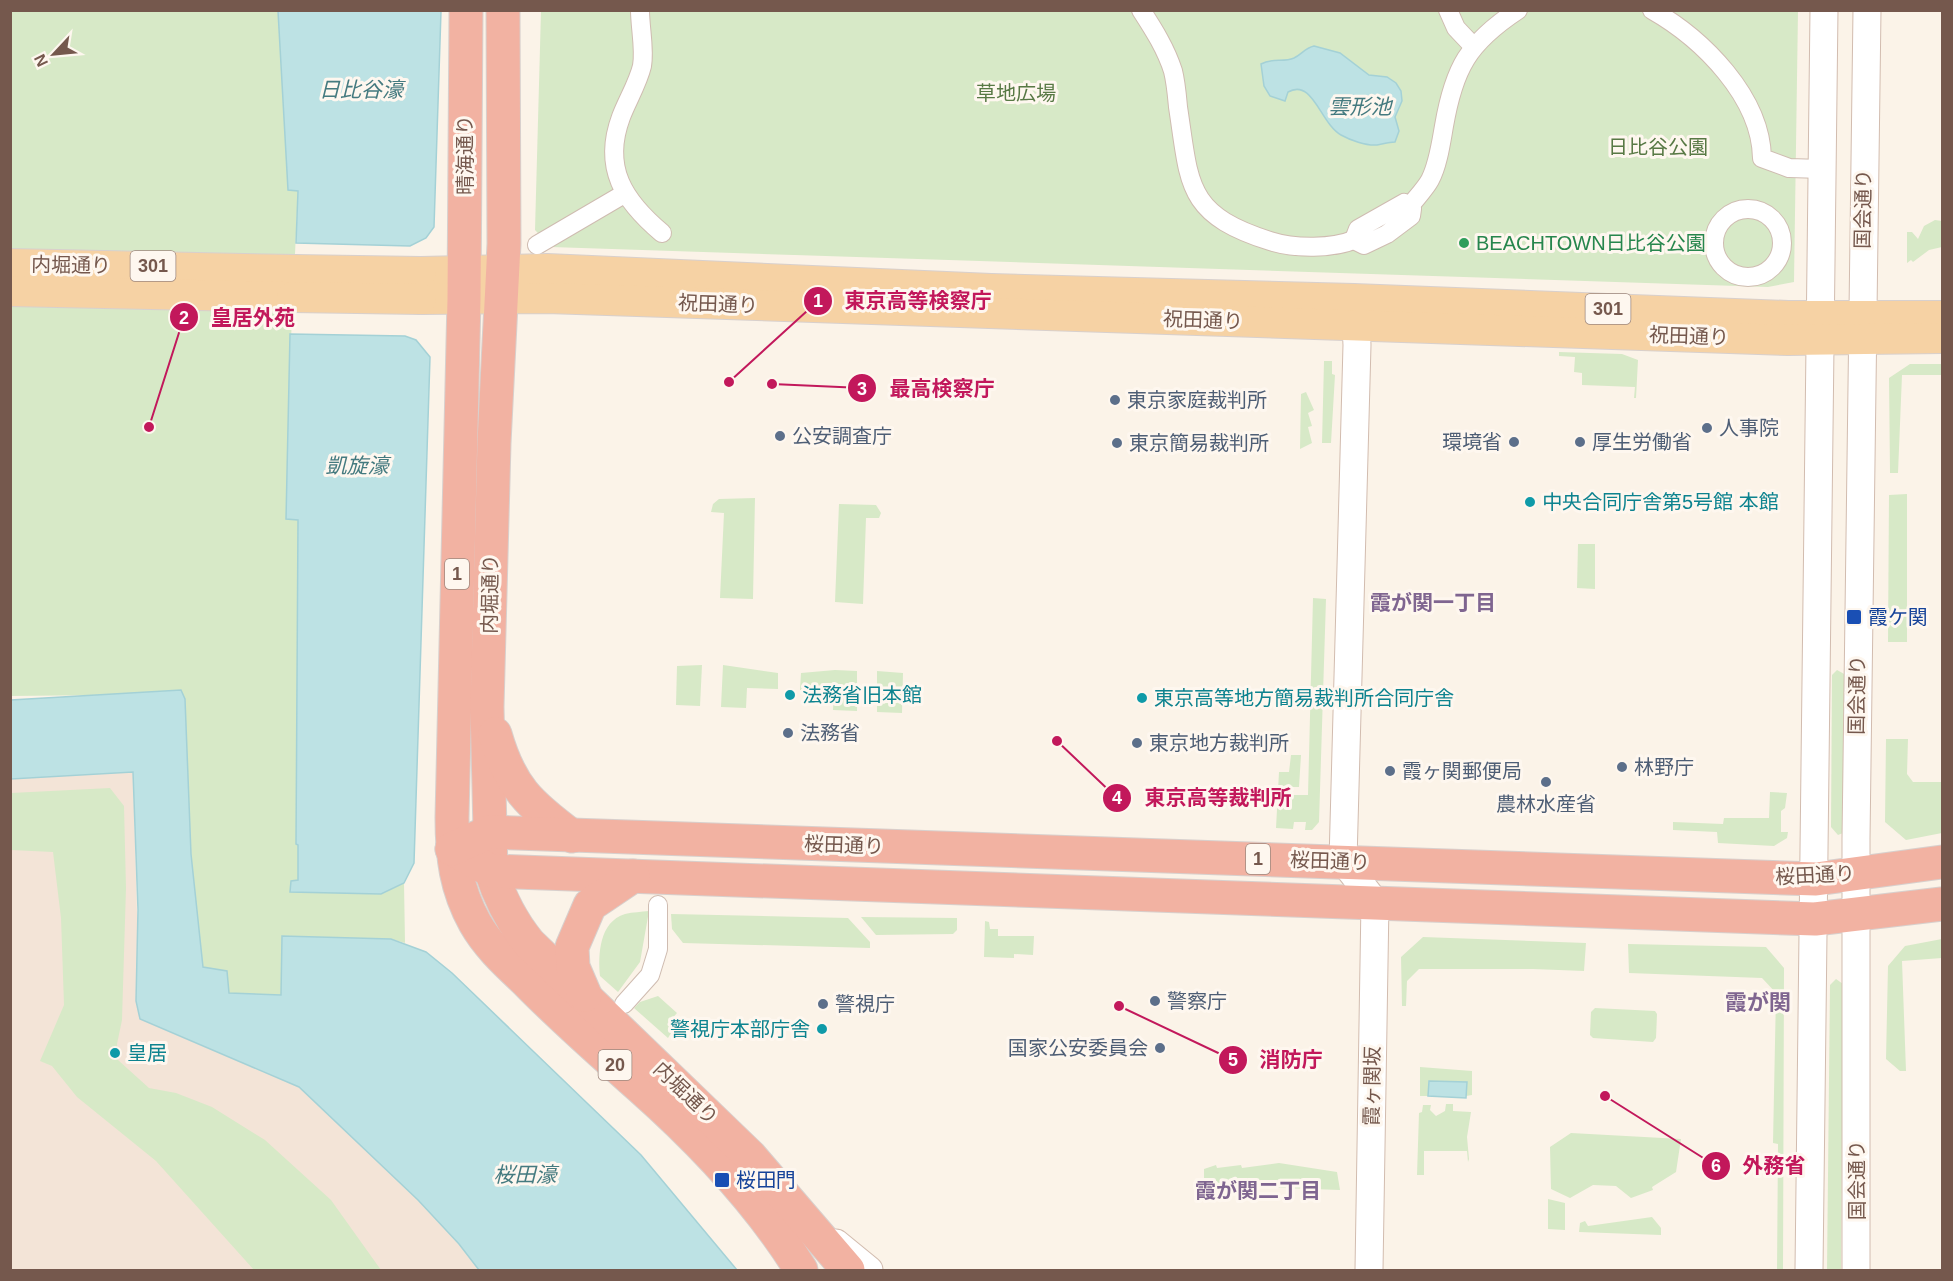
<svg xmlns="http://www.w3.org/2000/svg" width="1953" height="1281" viewBox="0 0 1953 1281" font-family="Helvetica,'Noto Sans JP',sans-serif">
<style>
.residential{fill:#f3e4d7}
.green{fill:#d7e9c7}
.water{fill:#bde2e4;stroke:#a4d1d6;stroke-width:1.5}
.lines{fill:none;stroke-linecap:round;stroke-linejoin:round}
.street-casing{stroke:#cfbcb1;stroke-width:20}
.secondary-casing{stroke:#d2bcaf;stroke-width:29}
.primary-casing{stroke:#d8d0cd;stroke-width:32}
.highway-casing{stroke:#d8d0cd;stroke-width:35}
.street{stroke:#fff;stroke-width:18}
.secondary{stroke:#fff;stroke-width:27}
.primary{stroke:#f6d2a4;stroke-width:30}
.highway{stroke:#f2b2a2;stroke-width:33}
.primary-bridge-casing{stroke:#d8d0cd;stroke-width:32;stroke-linecap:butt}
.primary-bridge{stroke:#f6d2a4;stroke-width:30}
.leisure-dot{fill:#2e9e5b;stroke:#fef7ef;stroke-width:2}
.service-dot{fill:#5c6f8a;stroke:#fef7ef;stroke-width:2}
.culture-dot{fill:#0f9aa8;stroke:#fef7ef;stroke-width:2}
.transit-dot{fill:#1a4fb4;stroke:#fef7ef;stroke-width:2}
.labels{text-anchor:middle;stroke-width:6;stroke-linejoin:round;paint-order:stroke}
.shield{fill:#fef7ef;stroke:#9e887e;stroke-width:1.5}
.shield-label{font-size:18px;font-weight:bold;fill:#75584d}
.park-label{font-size:20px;fill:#587945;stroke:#fef7ef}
.street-label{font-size:20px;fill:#75584d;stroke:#fef7ef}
.leisure-label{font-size:20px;fill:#27864d;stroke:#fef7ef;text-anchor:start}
.service-label{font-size:20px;fill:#4e5e75;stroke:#fef7ef;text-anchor:start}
.culture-label{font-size:20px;fill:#0d838f;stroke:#fef7ef;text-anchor:start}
.transit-label{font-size:20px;fill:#164399;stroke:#fef7ef;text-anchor:start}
.water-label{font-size:21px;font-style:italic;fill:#447a7f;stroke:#fef7ef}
.neighbourhood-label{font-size:21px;font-weight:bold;fill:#7f6590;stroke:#fef7ef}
.quarter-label{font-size:22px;font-weight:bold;fill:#7f6590;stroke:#fef7ef}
.leader{fill:none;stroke:#c2185b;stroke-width:2}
.callout-dot{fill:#c2185b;stroke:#fef7ef;stroke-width:2}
.mark-label{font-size:18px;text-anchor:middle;font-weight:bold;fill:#fff}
.callout-label{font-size:21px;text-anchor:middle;font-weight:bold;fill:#c2185b;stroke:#fef7ef;stroke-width:6;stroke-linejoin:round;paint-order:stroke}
</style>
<rect width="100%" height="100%" fill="#fbf3e8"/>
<path class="residential" d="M133,772L140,1019L299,1087L418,1200L459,1244L479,1270H11V779Z"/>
<g class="green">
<path d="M10,11H278L289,190H298L288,403L298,520V880L291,881L290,891L381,894L404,883L405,943L391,939L282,936L281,995L228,993L203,968L191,854L185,699L181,690L108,695L11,696Z"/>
<path d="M541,11H1798L1794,282L1768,287L551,247L535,230Z"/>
<path d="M1935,220L1942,221V247L1929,250L1913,262L1911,260L1907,263V232H1912L1918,239L1924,226Z"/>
<path d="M1559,352L1622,354L1638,360L1636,398H1634L1635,387L1582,385V373L1574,372L1575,357L1559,356Z"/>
<path d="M1324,361H1332V374L1335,375L1331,443H1322Z"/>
<path d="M1910,364H1942V375H1902L1898,473H1890L1889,378Z"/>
<path d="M1306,392L1314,410L1308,413L1312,426L1308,427L1312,443L1300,449L1301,394Z"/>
<path d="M1907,494V642H1888L1889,495Z"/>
<path d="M755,498L753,599L720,598L724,513L711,512L713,504L719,499Z"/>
<path d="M839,504L876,505L881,513L879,518H866L863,604L835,602Z"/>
<path d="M1578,544H1595V589L1577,588Z"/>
<path d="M1313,598L1326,599L1319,822L1312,830H1305L1306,822H1294L1293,829L1276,828L1279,772H1289L1291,755H1301L1299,787H1281L1280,795H1308Z"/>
<path d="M702,665L700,706L676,705L677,666Z"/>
<path d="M723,665L778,673V689L747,688L746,708L721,707Z"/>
<path d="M835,670L857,671V711L833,710L834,691L800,690L801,673Z"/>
<path d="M1837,670L1846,675L1843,833L1838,835L1831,827L1832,675Z"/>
<path d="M877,671L903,673L902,713L877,712Z"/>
<path d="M1886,739H1908L1907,774L1913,782H1942V833L1906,840L1885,822Z"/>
<path d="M110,788L124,806L126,888L122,1020L117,1044L118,1060L149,1088L176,1093L212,1107L265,1140L331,1200L381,1270H254L156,1161L77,1097L52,1066L40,1061L64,1005L61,918L53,852L11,850V793Z"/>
<path d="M1770,792L1787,793L1785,808L1781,811V832H1788L1787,838L1774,846L1718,843L1717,832L1673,830V822L1723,824L1724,818H1769Z"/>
<path d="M649,911L640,962L618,992L600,976C598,955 599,922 625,914C633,912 641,912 649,911Z"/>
<path d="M671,914L848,918L870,942V948L683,943L672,929Z"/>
<path d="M861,917L957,918V930L953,934L876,935Z"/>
<path d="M985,921L989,922L990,929H998V936H1034L1033,955L1014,954V958L984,957Z"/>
<path d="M1423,937L1586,943L1584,971L1533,969H1419L1407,981L1406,1006H1402L1401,957Z"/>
<path d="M1942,939V958L1902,961L1906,1071H1900L1886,1059L1888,966L1905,946Z"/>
<path d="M1628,944L1766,947L1784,968L1783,1270H1777L1778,1144L1773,1143L1776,993L1762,978L1629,973Z"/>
<path d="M1836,979L1843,984L1841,1270H1827L1830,985Z"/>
<path d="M658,996L677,1013L669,1022L674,1028L668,1038L634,1008L640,1002Z"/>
<path d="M1595,1008L1655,1011L1657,1014L1656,1038L1653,1042L1593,1038L1590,1035L1591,1012Z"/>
<path d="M1420,1067L1472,1071V1095L1466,1096L1467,1082L1429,1081L1428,1096H1420Z"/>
<path d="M1446,1104H1453V1111L1471,1112L1467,1137L1469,1159L1468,1162L1467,1151H1424V1175H1417L1419,1113L1422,1112L1423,1105H1431L1430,1110L1436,1116L1445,1111Z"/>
<path d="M1571,1133L1681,1139L1676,1172L1652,1187L1653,1190L1631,1198L1616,1186L1593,1185L1570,1198L1551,1189L1550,1147Z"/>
<path d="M1279,1163L1337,1172L1340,1190L1231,1186L1204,1179V1169L1216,1165L1217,1168L1241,1165L1242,1168Z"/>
<path d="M1548,1199L1565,1203V1230L1548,1229Z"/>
<path d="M1652,1217L1661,1228V1235L1579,1232L1580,1223L1585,1221L1588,1226Z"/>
</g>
<g class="water">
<path d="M278,11H441L434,227L426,238L410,246L296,243L298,191L288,190Z"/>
<path d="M1314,46L1340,53L1369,75L1387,77L1396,83L1401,91L1402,101L1395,117L1399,131L1395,142C1389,142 1383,144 1377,145C1366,146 1350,140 1341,135C1320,123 1313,78 1288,92L1285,101L1270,96L1264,86L1261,64C1273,57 1283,63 1294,58C1302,54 1305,48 1314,46Z"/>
<path d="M290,334L405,336L416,340L430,357L414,863L404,883L381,894L290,892L291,881L298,880V845L296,844L298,520L286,519Z"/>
<path d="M181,690L185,699L191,854L203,967L227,971L229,993L281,995L282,936L391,939L426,952L452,973L641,1155L737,1270H479L459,1244L418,1200L299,1087L140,1019L136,1001L138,910L133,772L11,779V700Z"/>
<path d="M1429,1081L1467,1082L1466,1098L1428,1096Z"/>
</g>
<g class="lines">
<defs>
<g id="street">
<path d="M640,10C640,28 645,49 642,66C638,83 627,101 621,117C602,168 624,201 662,233"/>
<path d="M1141,10C1154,30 1166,49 1173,71C1176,83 1177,96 1178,107C1190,185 1185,214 1270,241C1295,249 1333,249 1356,239"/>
<path d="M1448,10L1456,28L1473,46"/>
<path d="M1652,10C1703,39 1761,97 1762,158L1789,168L1822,169"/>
<path d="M1404,203L1412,209L1411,216L1387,234L1364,245L1358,242L1355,237L1358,229Z"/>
<path d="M1410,206C1417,197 1425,189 1430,180C1438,165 1441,143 1444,126C1454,68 1468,43 1518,10"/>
<circle cx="1748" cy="243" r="34"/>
<path d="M537,245L624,194"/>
<path d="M624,1004L650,975L658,949V905"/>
</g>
<g id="secondary">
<path d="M1355,303L1357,345L1343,861L1375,902L1369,1270"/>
<path d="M836,1243L869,1270"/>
<path d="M1809,1270L1824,10"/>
<path d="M1856,1270V839L1867,10"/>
</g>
<g id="primary">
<path d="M10,264L295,270"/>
<path d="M421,272L547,269L991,289L1354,299L1788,316H1942"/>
<path d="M10,291L292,297"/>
<path d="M421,299L547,298L1788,340L1942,338"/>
</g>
<g id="highway">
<path d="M466,10L464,299L452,818C452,857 456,889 475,923C488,946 507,963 526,981C562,1018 601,1052 639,1086C700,1140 759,1202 801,1270"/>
<path d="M503,10L504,244L494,443L487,707L491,871C500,899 511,921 529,943L750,1156L848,1270"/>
<path d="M495,734C510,787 529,804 572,836"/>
<path d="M452,849L491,871L1815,919L1942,904"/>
<path d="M452,849L489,832L1816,879L1942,862"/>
<path d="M585,995L573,967L572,947L590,905L633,876"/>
</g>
</defs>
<use href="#street" class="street-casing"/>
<use href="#secondary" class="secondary-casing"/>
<use href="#primary" class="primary-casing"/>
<use href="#highway" class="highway-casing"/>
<use href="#street" class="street"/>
<use href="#secondary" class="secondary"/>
<use href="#primary" class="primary"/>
<use href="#highway" class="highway"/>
<defs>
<g id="primary-bridge">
<path d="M295,270L421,272"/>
<path d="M292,297L421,299"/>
</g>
</defs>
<use href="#primary-bridge" class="primary-bridge-casing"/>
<use href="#primary-bridge" class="primary-bridge"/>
</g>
<circle class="leisure-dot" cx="1464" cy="243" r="6"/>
<g class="service-dot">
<circle cx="1115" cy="400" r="6"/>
<circle cx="1707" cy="428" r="6"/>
<circle cx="780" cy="436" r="6"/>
<circle cx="1514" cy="442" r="6"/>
<circle cx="1580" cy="442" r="6"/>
<circle cx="1117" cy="443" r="6"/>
<circle cx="788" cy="733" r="6"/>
<circle cx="1137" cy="743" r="6"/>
<circle cx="1622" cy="767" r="6"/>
<circle cx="1390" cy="771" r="6"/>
<circle cx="1546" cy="782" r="6"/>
<circle cx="1155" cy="1001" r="6"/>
<circle cx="823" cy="1004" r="6"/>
<circle cx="1160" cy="1048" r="6"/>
</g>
<g class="culture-dot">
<circle cx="1530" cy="502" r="6"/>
<circle cx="790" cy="695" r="6"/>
<circle cx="1142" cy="698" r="6"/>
<circle cx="822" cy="1029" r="6"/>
<circle cx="115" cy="1053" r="6"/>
</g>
<g class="transit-dot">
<rect x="1846" y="609" width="16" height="16" rx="3"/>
<rect x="714" y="1172" width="16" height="16" rx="3"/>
</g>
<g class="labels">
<g class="shield">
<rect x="130.5" y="251" width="45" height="30" rx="4.5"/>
<rect x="1585.5" y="294" width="45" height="30" rx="4.5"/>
<rect x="445" y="559" width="24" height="30" rx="4.5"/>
<rect x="1246" y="844" width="24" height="30" rx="4.5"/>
<rect x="598.5" y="1050" width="33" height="30" rx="4.5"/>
</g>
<g class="shield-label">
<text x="153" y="272">301</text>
<text x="1608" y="315">301</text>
<text x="457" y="580">1</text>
<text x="1258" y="865">1</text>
<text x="615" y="1071">20</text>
</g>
<g class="park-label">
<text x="1016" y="100">草地広場</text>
<text x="1658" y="154">日比谷公園</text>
</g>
<g class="street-label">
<text transform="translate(465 155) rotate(-90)" y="7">晴海通り</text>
<text transform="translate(1863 209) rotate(-89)" y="7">国会通り</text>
<text transform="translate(71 265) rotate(1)" y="7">内堀通り</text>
<text transform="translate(718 304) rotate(2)" y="7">祝田通り</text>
<text transform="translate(1203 320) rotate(2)" y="7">祝田通り</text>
<text transform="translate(1689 336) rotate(2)" y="7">祝田通り</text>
<text transform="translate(490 594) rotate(-89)" y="7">内堀通り</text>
<text transform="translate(1857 695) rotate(-89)" y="7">国会通り</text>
<text transform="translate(844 845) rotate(2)" y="7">桜田通り</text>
<text transform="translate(1330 861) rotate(2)" y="7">桜田通り</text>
<text transform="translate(1815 875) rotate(-3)" y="7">桜田通り</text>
<text transform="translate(1372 1086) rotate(-89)" y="7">霞ヶ関坂</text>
<text transform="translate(686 1093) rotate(44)" y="7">内堀通り</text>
<text transform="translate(1857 1180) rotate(-90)" y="7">国会通り</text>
</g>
<g class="leisure-label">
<text x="1476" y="250">BEACHTOWN日比谷公園</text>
</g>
<g class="service-label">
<text x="1127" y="407">東京家庭裁判所</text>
<text x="1719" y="435">人事院</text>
<text x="792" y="443">公安調査庁</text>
<text x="1502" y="449" text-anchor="end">環境省</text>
<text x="1592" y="449">厚生労働省</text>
<text x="1129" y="450">東京簡易裁判所</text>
<text x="800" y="740">法務省</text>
<text x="1149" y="750">東京地方裁判所</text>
<text x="1634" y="774">林野庁</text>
<text x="1402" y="778">霞ヶ関郵便局</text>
<text x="1546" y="811" text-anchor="middle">農林水産省</text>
<text x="1167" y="1008">警察庁</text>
<text x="835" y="1011">警視庁</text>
<text x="1148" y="1055" text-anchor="end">国家公安委員会</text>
</g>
<g class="culture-label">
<text x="1542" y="509">中央合同庁舎第5号館 本館</text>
<text x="802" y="702">法務省旧本館</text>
<text x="1154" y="705">東京高等地方簡易裁判所合同庁舎</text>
<text x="810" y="1036" text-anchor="end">警視庁本部庁舎</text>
<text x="127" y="1060">皇居</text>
</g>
<g class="transit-label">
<text x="1868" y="624">霞ケ関</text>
<text x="736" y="1187">桜田門</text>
</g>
<g class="water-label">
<text x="361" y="97">日比谷濠</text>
<text x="1360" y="114">雲形池</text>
<text x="357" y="473">凱旋濠</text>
<text x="525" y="1182">桜田濠</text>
</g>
<g class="neighbourhood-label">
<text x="1433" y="610">霞が関一丁目</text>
<text x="1258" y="1198">霞が関二丁目</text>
</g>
<g class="quarter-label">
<text x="1758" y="1010">霞が関</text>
</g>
</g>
<path class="leader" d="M729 382L818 301M149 427L184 317M772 384L862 388M1057 741L1117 798M1119 1006L1233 1060M1605 1096L1716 1166"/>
<g class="callout-dot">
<circle cx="729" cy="382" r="6"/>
<circle cx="149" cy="427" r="6"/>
<circle cx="772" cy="384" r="6"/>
<circle cx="1057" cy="741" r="6"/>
<circle cx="1119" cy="1006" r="6"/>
<circle cx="1605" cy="1096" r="6"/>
<circle cx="818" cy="301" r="15"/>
<circle cx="184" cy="317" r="15"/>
<circle cx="862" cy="388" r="15"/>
<circle cx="1117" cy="798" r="15"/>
<circle cx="1233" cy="1060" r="15"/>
<circle cx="1716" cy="1166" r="15"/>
</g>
<g class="mark-label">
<text x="818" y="307">1</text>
<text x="184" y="324">2</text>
<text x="862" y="395">3</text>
<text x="1117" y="804">4</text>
<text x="1233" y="1066">5</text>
<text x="1716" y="1172">6</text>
</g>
<g class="callout-label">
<text x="918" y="308">東京高等検察庁</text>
<text x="253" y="325">皇居外苑</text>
<text x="942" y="396">最高検察庁</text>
<text x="1218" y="805">東京高等裁判所</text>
<text x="1291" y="1067">消防庁</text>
<text x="1774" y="1173">外務省</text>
</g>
<rect width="1953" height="1281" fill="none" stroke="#75584d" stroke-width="24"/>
<g transform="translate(54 54) rotate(244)" stroke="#fef7ef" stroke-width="4.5" paint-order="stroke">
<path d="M0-4.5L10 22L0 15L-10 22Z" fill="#75584d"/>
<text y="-9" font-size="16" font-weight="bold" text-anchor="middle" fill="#75584d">N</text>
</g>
</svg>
